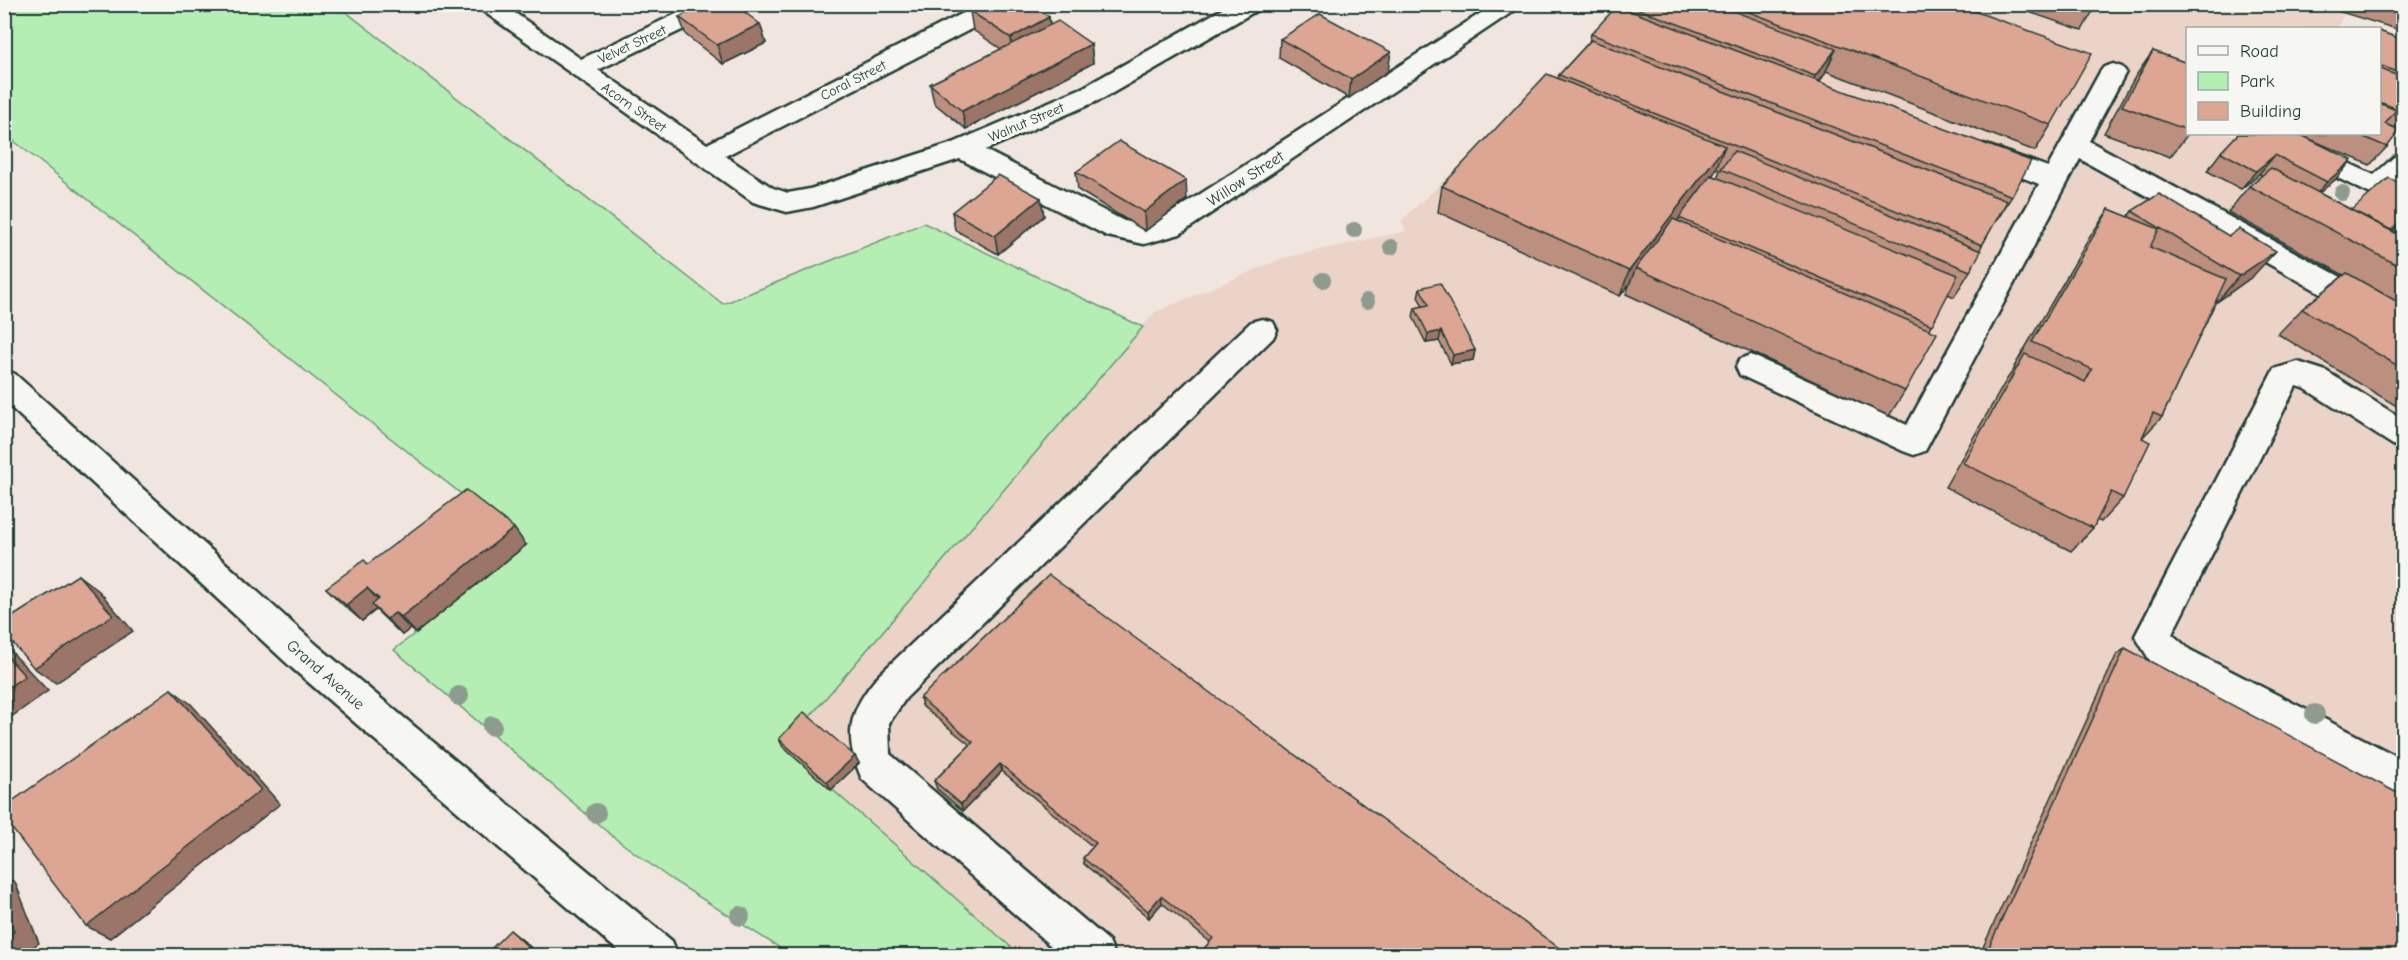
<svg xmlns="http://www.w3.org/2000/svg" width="2408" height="960" viewBox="0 0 2408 960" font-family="'Comic Neue',sans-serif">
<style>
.built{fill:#ebd3c8}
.green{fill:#b4eeb2;stroke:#6a9673;stroke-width:1.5}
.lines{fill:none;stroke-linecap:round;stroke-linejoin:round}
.minor-casing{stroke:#1f3d34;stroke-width:5}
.minor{fill:#f6f6f2;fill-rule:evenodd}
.tree{fill:#8e9c8f}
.wall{fill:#bd8f7e;stroke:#1f3d34;stroke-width:1.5;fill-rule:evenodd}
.shaded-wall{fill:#9a7467;stroke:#1f3d34;stroke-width:1.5}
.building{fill:#dca693;stroke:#1f3d34;stroke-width:1.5}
.labels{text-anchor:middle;stroke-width:6;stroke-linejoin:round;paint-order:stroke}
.far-street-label{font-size:14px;fill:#1f3d34;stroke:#f6f6f2}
.street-label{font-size:16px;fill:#1f3d34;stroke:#f6f6f2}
</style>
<rect width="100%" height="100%" fill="#f1e6df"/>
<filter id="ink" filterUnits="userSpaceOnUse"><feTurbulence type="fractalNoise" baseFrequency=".0167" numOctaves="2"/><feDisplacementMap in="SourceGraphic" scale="12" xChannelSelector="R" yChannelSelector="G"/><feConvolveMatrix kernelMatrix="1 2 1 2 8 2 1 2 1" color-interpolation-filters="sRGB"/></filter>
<g filter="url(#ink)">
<path class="built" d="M2321,4L2344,13L2338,28H2188V134H2241L2207,171L2403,276V955H1020L783,747L1155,312L1283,258L1406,231L1401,221L1629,5Z"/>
<path class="green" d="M4,5H337L723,304L924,223L1143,327L784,747L1020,955H791L669,878L612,836L394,650L526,545L5,134Z"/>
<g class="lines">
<defs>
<g id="minor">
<path d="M473,4H502L581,59L697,4H729L726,9L598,70L707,144L981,4H1013L1010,9L725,156L773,188L788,193L810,189L953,143L1084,87L1231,4H1262L1259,9L1102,99L985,150L1124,221L1144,224L1160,220L1495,4H1524L1180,234L1144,244L1107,236L960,159L813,207L787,212L753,202Z"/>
<path d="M2113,64L2122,67L2126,72L2089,141L2404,311V336L2393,333L2080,159L1925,451L1914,455L1903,451L1740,375L1736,367L1740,359L1751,355L1907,425L2039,184L1974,159L1971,153L1974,147L1984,144L2048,167L2100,72L2104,67Z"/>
<path d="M2303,142L2374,175L2394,157L2404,154V179L2396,186L2404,189V210L2294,157L2290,151L2294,145Z"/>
<path d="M1262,319L1273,322L1277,330L1273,338L906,698L889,723L890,754L1109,941L1115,956H1062L862,779C843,736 848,710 880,674L1251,322Z"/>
<path d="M2298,362L2326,371L2404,420V448L2393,445L2304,388L2296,386L2172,634L2190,650L2404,760V798L2164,672L2152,664L2135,636L2274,369Z"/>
<path d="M4,370L15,374L318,646L672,941L678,956H624L292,668L4,401Z"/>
</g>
</defs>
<use href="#minor" class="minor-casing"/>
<use href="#minor" class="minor"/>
</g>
<g class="tree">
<circle cx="2342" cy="193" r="8"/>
<circle cx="1354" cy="230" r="8"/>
<circle cx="1391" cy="247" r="8"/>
<circle cx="1323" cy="280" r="8"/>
<circle cx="1367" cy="301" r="8"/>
<circle cx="459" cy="696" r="10"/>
<circle cx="2315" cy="714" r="10"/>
<circle cx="492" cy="726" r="10"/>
<circle cx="596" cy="813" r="10"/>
<circle cx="740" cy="916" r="10"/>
</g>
<g class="wall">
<path d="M1624,4H1954L2051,125L2035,151L1826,71L1820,82L2012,196L1996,222H1995L1979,251L1970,271L1954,297L1948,294L1929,329L1905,391L1889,416L1626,294L1630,283L1620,296L1438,212L1442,186L1558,79L1559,75L1589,42L1591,34L1623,8ZM1716,169L1720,170L1717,178L1712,176Z"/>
<path d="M2005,4H2097L2082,30Z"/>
<path d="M2321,4H2403V31L2321,6Z"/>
<path d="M970,11L1049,17L1050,25L1091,44L1093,63L966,129L934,103L930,84L1001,49L973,30Z"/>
<path d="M679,17L760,24L766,43L723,64L686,35Z"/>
<path d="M2379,31L2403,40V123L2399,129L2391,126L2387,147L2370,165L2303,136L2336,179L2319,193L2352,210L2403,185V222L2393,231L2403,237V410L2278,334L2302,309L2344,275L2228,212L2249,186L2262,175L2259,174L2241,189L2207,171L2221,152L2238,134H2379Z"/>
<path d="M1280,39L1388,71L1349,98L1279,58Z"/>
<path d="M2153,51L2187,63L2188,134L2170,157L2104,133L2135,77Z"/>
<path d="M1076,172L1187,199L1145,231L1078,190Z"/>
<path d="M1041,198L1044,216L998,254L955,230L952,212Z"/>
<path d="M2109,209L2128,217L2132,211L2253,276L2217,302L2216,301L2162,417L2142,438L2123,498L2101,522L2097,520L2093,528L2071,551L1945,487L2007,379L2015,368L2014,367L2091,235Z"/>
<path d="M1420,288L1475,350L1473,360L1451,364L1439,341L1426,343L1413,317L1415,308L1423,306L1418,297Z"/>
<path d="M526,545L416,633L410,629L402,635L376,610L362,621L342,604L326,588L368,564Z"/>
<path d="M2125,648L2403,956H1979L2116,656Z"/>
<path d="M920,698L1570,956H1202V951L1210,942L1162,903L1149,918L1084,864L1083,858L1093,847L1002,771L963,811L937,789L934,781L970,745L922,706Z"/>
<path d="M779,739L855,756L859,763L831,790L783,747Z"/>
</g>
<g class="shaded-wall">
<path d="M1049,17L1051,36L1013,57L1011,38Z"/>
<path d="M760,24L766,43L723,64L717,45Z"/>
<path d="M1091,44L1093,63L966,129L962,111Z"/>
<path d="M1836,49L1824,75L1804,102L1815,76Z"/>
<path d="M1391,52L1388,71L1349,98L1351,79Z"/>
<path d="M1725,146L1715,172L1640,270L1636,268L1630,283L1620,296L1629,271Z"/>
<path d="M2275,155L2259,174L2241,189L2256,171Z"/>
<path d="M2352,160L2336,179L2310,201L2327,182Z"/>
<path d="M1186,180L1187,199L1145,231L1144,212Z"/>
<path d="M1041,198L1044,216L998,254L995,236Z"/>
<path d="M2403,219V222L2371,251L2384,237Z"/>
<path d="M2276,251L2253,276L2217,302L2239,276Z"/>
<path d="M1441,331L1439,341L1426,343L1428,334Z"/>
<path d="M1475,350L1473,360L1451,364L1453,355Z"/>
<path d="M514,528L526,545L416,633L401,617Z"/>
<path d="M78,575L99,591L133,631L56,683L34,668Z"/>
<path d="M367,588L382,604L362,621L346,605Z"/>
<path d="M395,613L410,629L402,635L387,619Z"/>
<path d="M4,645L8,648L48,691L4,722Z"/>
<path d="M171,689L191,704L280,804L110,938L86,926Z"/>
<path d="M855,756L859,763L831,790L827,782Z"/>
<path d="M1000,764L1002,771L963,811L961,804Z"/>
<path d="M4,877L15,882L39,943L20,956H4Z"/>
<path d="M1161,896L1162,903L1149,918L1148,911Z"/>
<path d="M510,930L525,942L540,956H538Z"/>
<path d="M217,950L228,956H220Z"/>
</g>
<g class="building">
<path d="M705,4H734L760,24L717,45L679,17Z"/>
<path d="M983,4H1030L1049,17L1011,38L970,11Z"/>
<path d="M1625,4H1714L1836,49L1815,76Z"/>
<path d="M1728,4H1954L2092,53L2051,125Z"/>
<path d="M2392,4H2403V8Z"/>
<path d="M1617,6L2031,161L2012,196L1591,34Z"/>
<path d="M1320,14L1391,52L1351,79L1280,39Z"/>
<path d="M1058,21L1091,44L962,111L930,84Z"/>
<path d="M2379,31L2403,40V74L2379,65Z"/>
<path d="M1591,40L2007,201L1982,245L1559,75Z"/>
<path d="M2153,51L2187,63V130L2122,106Z"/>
<path d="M2381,69L2403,78V111L2379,102V72Z"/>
<path d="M1547,74L1725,146L1629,271L1442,186Z"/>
<path d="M2379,103L2396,110L2385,124L2400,130L2387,147L2357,134H2379Z"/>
<path d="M2238,134H2299L2352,160L2327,182L2275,155L2256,171L2221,152Z"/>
<path d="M1119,141L1186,180L1144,212L1076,172Z"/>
<path d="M1734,151L1981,251L1970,271L1721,169Z"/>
<path d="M2271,168L2403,237V268L2249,186Z"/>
<path d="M998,175L1041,198L995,236L952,212Z"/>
<path d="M1711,175L1958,275L1932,325L1679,218Z"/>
<path d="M2389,178L2403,185V219L2391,230L2352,210Z"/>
<path d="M2159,194L2229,236L2239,229L2276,251L2239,276L2132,211Z"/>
<path d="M2109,209L2159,229L2150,247L2226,279L2162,417L2153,413L2142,438L2150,442L2123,498L2111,492L2093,528L1963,463L2025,354L2085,382L2092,369L2032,342Z"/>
<path d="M1673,219L1937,333L1905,391L1636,268Z"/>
<path d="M2347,273L2403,305V369L2302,309Z"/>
<path d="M1440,283L1475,350L1453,355L1441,331L1428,334L1415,308L1429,305L1420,288Z"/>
<path d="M466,490L514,528L401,617L395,613L387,619L372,605L379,599L367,588L346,605L326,588L364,560L368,564Z"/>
<path d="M78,575L113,615L34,668L4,633V622Z"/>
<path d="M1049,575L1570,956H1207L1202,951L1213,938L1161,896L1148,911L1083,858L1096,843L1000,764L961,804L934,781L973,742L920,698Z"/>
<path d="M2125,648L2403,796V956H1985Z"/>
<path d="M4,653L25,676L4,690Z"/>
<path d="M171,689L261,790L86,926L4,818V807Z"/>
<path d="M804,712L855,756L827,782L779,739Z"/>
<path d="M4,908L14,932L4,937Z"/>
<path d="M510,930L538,956H484Z"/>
<path d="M217,950L220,956H209Z"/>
</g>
</g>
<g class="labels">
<g class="far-street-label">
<text transform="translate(632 44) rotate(-25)" y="5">Velvet Street</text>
<text transform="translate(853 80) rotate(-27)" y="5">Coral Street</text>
<text transform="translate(634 107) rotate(35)" y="5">Acorn Street</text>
<text transform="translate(1026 122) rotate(-23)" y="5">Walnut Street</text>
</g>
<g class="street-label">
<text transform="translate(1245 178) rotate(-33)" y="6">Willow Street</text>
<text transform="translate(326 674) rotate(41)" y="6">Grand Avenue</text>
</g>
</g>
<rect width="2408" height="960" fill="none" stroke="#f6f6f2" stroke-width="24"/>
<rect x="12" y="12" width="2384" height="936" fill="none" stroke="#1f3d34" stroke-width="2" filter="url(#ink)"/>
<rect x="2186" y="27" width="195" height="108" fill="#f6f6f2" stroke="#a0aca6" stroke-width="1.5"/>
<rect x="2198" y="46" width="30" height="9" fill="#f6f6f2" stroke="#a0aca6" stroke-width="1.5"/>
<text x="2240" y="57" font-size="18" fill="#1f3d34">Road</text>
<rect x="2198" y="72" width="30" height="18" fill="#b4eeb2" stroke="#a0aca6" stroke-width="1.5"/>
<text x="2240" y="87" font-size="18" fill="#1f3d34">Park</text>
<rect x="2198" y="102" width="30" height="18" fill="#dca693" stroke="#a0aca6" stroke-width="1.5"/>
<text x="2240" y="117" font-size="18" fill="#1f3d34">Building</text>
</svg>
